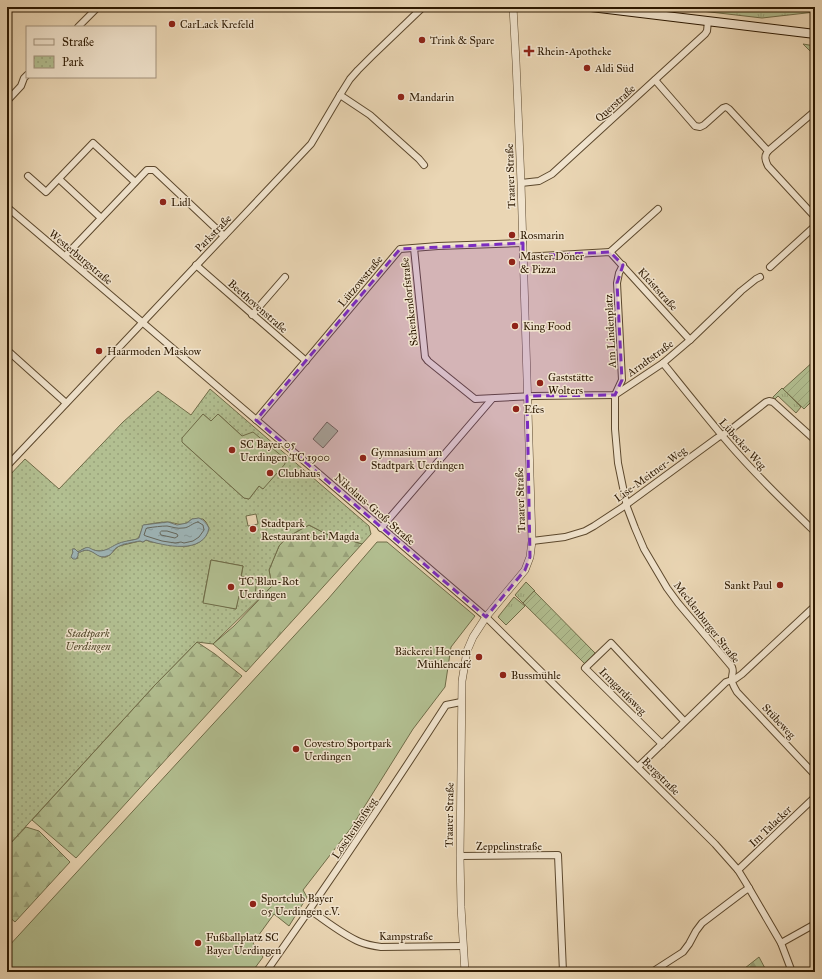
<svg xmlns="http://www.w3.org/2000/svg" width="822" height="979" viewBox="0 0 822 979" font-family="'IM FELL Great Primer',serif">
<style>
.grass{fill:url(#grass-tufts);stroke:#6f6c48}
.forest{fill:url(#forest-firs);stroke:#6f6c48}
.park{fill:url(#park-dots);stroke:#6f6c48;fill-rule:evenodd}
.garden{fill:url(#garden-furrows);stroke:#6f6c48}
.pitch{fill:#b2bf91;stroke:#6f6c48}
.water{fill:url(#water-ripples);stroke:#70776f}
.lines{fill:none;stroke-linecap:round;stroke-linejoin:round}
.shore{stroke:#65675c;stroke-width:1}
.minor-casing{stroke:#5c482d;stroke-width:8}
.tertiary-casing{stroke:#5c482d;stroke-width:8}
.secondary-casing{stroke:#2c1800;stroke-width:10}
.minor{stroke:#f1e4ce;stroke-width:6}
.tertiary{stroke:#f1e4ce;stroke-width:7}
.secondary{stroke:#f1e4ce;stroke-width:8}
.marked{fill:#7b2cbf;fill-opacity:0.2;stroke:#7b2cbf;stroke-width:3;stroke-dasharray:8 5;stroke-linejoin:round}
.poi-dot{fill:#8f2418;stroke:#f1e4ce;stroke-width:1.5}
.labels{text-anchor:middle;stroke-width:3;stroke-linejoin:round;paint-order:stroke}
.poi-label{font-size:11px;fill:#2c1800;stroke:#f1e4ce;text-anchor:start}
.street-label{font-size:11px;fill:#2c1800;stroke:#f1e4ce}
.park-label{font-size:11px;font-style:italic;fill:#544a2c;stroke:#f1e4ce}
</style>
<defs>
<pattern id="grass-tufts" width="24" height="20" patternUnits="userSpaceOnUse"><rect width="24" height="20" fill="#b2bf91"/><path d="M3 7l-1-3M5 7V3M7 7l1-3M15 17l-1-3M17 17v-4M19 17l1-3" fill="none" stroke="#99a37b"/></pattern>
<pattern id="forest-firs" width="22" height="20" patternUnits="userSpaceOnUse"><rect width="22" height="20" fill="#b2bf91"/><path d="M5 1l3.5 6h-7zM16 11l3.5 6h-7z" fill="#99a37b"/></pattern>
<pattern id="park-dots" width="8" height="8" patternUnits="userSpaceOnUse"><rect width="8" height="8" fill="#b2bf91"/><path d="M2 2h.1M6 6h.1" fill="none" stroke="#99a37b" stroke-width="1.8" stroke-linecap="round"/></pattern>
<pattern id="garden-furrows" width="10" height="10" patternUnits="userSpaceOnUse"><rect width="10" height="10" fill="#b2bf91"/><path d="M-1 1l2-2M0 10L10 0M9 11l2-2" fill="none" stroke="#99a37b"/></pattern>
<pattern id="water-ripples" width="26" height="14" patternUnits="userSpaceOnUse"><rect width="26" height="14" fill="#9eb6b9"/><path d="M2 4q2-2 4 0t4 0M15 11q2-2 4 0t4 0" fill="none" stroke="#889c9d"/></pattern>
</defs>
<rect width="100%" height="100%" fill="#ead6b4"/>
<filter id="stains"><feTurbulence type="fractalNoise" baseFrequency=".005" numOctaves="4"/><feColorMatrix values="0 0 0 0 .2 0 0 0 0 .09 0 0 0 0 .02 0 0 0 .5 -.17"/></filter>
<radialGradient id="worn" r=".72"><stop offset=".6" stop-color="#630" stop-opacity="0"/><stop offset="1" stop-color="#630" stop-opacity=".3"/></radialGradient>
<g class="grass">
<path d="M667,7H815V12L762,18Z"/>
<path d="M803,44L815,46V56Z"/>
<path d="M782,388L801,407L796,413L778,396L774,400L773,399V397Z"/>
<path d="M526,582L535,591L523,603L515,595Z"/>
<path d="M514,597L525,606L506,625L498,617Z"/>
</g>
<g class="forest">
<path d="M309,525L336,539L343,538L362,544L246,672L213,644L234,626L272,586L269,570L279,546L287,537Z"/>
<path d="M197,642L215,654L242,676L76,858L32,820L154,686Z"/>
<path d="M26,827L39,831L70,862L15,922L7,915V847Z"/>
<path d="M759,957L767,972H740Z"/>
</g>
<path class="park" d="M210,389L369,526L371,534L362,544L343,538L336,539L309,525L287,537L279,546L269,570L272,586L213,644L197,642L154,686L7,847V478L25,459L59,489L123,422L158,391L191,415ZM203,414L211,421L218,414L242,436L263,489L259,486L249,499L244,498L182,442ZM256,514L258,524L248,526L246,516ZM192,519H203L206,522L209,528C206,542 195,545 183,547L182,546L151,542L146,540L143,542L140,541L119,546C114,549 112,555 106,557C100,558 96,553 91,551C87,549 82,551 78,553L77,559L72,555L73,553V549H75L78,552C91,544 86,550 98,551C108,552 118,544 128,541C131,540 135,540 137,539C140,537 142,528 144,525C151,524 159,522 167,522C179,523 181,528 192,519ZM211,560L243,566L236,609L203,602Z"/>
<g class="garden">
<path d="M815,360V398L804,409L783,389Z"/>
<path d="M534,591L595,653L585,664L523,603Z"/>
</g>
<g class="pitch">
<path d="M203,414L211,421L218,414L242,436L253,432L284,458L285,464L263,489L259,486L249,499L244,498L182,442V438Z"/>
<path d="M327,422L338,431L323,448L313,439Z"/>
<path d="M377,542H387L475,616L451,647L445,687L413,729L351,828L303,890L307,897L289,926L274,914L253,943L263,957L252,972H7V948L328,599Z"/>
<path d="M211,560L243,566L241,576L257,580L255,594H252L251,599L239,596L236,609L203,603Z"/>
</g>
<path class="water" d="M199,518C204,520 206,523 209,528C204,555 164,546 146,540L143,542L140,541C134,542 121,544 116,548C113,550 112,555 107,556C99,559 96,553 90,551C86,549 82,551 78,553V556L76,559H73L71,557L73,552L72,549H75L78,552C92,543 87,550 99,551C106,551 111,547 117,544C123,541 130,541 137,539L139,538L143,525L168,522L177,525L187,523L192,519Z"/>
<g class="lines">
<g class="shore">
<path d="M198,522L203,525L204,530L199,537L193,541L184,543L181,542L175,543L162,541L146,536L144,535L146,529L147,528C154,527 161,526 167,526C173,527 177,529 183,528C189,528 192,523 198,522Z"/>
<path d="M162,531H167L177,534L178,536L175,538L161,535L160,533Z"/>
</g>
<defs>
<g id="minor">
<path d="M78,27L98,7"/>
<path d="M655,80L695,126L700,127L704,125L723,108L726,107L729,109L768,151C764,156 765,160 768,166L815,217"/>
<path d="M340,95L370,115L419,159L424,165"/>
<path d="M7,101L21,86L24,78L27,75"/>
<path d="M768,151L815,111"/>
<path d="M28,176L46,192L93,143L135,182"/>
<path d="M59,179L101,218"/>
<path d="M521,183L539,181L552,174L705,34L707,31L708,21"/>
<path d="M7,207L142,322L486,617L715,844L738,870L746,883L781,943L792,972"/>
<path d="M414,248L425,357L428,361L475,399L534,396L615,395L663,363L690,340L741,291L756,279L760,277"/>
<path d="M610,252L658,209"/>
<path d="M68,253L147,170H154L224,236"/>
<path d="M523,257L610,252L690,340"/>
<path d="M196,265L306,361"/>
<path d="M623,265L619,273L617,283L622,380L615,395V429L618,463L627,507L635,528L644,549L667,588L678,603L732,667C734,672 732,673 732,678C731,683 735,688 737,692L815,775"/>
<path d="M770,267L815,226"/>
<path d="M252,315L285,277"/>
<path d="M7,350L66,403"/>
<path d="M663,363C684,389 704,414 725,439C753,472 784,502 815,532"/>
<path d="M256,420L400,249L438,246L523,243"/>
<path d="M7,466L311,144L340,95L350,79L358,70L372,56L423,7"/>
<path d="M381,528L492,399"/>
<path d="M532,541L565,537L585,531L594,526L623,507L717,438L729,431L766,402L769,401L773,402L815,440"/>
<path d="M662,744L585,668L611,643L684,721"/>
<path d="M638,767L726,682L735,679L742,674L815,606"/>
<path d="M460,856L558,855L563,972"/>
<path d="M738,870L815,797"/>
<path d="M310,910C326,921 343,935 360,942C367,945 374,946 381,947L463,946"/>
<path d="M781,943L815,924"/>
<path d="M266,972C328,884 388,795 446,705L461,702"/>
<path d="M652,972L683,952L689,944L696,931L702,923L743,892L749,888"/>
</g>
<path id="tertiary" d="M465,972L461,907L460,856L462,681L467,651L473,637L486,617L525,570L530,557L532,541L521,183L516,61L513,7"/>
<path id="secondary" d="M591,7L815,34"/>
</defs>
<use href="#minor" class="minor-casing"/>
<use href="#tertiary" class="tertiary-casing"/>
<use href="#secondary" class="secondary-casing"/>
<use href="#minor" class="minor"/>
<use href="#tertiary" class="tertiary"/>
<use href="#secondary" class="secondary"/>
</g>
<path class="marked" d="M523,243V256L610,252L623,265L617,283L622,380L615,395L527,396L530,557L525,570L486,617L256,420L400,249Z"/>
<g class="poi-dot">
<circle cx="172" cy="24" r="4"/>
<circle cx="422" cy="40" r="4"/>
<path d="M527 45h4v4h4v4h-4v4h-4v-4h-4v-4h4z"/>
<circle cx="587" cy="68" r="4"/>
<circle cx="401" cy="97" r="4"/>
<circle cx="163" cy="202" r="4"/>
<circle cx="512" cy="235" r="4"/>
<circle cx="512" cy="262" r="4"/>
<circle cx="515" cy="326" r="4"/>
<circle cx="99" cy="351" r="4"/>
<circle cx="540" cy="383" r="4"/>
<circle cx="516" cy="409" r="4"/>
<circle cx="232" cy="450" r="4"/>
<circle cx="363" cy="458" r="4"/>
<circle cx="270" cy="473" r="4"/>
<circle cx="253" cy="529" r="4"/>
<circle cx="780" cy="585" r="4"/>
<circle cx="231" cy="587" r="4"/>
<circle cx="479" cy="657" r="4"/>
<circle cx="503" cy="675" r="4"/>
<circle cx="296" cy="749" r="4"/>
<circle cx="253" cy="904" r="4"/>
<circle cx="198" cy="943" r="4"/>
</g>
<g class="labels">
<g class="poi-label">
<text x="180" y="28">CarLack Krefeld</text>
<text x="430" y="44">Trink &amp; Spare</text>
<text x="537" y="55">Rhein-Apotheke</text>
<text x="595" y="72">Aldi Süd</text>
<text x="409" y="101">Mandarin</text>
<text x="171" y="206">Lidl</text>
<text x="520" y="239">Rosmarin</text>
<text x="520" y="260">Master Döner<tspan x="520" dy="13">&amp; Pizza</tspan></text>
<text x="523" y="330">King Food</text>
<text x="107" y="355">Haarmoden Maskow</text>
<text x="548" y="381">Gaststätte<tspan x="548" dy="13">Wolters</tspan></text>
<text x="524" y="413">Efes</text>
<text x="240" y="448">SC Bayer 05<tspan x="240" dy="13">Uerdingen TC 1900</tspan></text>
<text x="371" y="456">Gymnasium am<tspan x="371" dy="13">Stadtpark Uerdingen</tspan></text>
<text x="278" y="477">Clubhaus</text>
<text x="261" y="527">Stadtpark<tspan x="261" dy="13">Restaurant bei Magda</tspan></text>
<text x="239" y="585">TC Blau-Rot<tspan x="239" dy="13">Uerdingen</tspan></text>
<text x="772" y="589" text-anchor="end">Sankt Paul</text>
<text x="471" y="655" text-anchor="end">Bäckerei Hoenen<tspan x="471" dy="13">Mühlencafé</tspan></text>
<text x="511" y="679">Bussmühle</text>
<text x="304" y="747">Covestro Sportpark<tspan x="304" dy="13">Uerdingen</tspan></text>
<text x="261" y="902">Sportclub Bayer<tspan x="261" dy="13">05 Uerdingen e.V.</tspan></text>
<text x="206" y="941">Fußballplatz SC<tspan x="206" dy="13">Bayer Uerdingen</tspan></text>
</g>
<g class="street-label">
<text transform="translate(615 103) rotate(-42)" y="4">Querstraße</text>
<text transform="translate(510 176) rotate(-92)" y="4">Traarer Straße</text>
<text transform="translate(213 233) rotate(-46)" y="4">Parkstraße</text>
<text transform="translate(81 257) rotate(40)" y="4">Westerburgstraße</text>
<text transform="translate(360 281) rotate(-50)" y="4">Lützowstraße</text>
<text transform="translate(658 289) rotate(48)" y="4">Kleiststraße</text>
<text transform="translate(409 302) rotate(-96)" y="4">Schenkendorfstraße</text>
<text transform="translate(258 306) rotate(41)" y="4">Beethovenstraße</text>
<text transform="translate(610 331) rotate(-93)" y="4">Am Lindenplatz</text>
<text transform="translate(650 358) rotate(-36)" y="4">Arndtstraße</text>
<text transform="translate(743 444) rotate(48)" y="4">Lübecker Weg</text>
<text transform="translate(650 474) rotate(-36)" y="4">Lise-Meitner-Weg</text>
<text transform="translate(520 500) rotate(-92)" y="4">Traarer Straße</text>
<text transform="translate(375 509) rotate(41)" y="4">Nikolaus-Groß-Straße</text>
<text transform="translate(707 622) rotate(52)" y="4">Mecklenburger Straße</text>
<text transform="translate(623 691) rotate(45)" y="4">Irmgardisweg</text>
<text transform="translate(779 721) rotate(47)" y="4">Stübeweg</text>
<text transform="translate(661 776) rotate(45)" y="4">Bergstraße</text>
<text transform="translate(449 815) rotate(-89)" y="4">Traarer Straße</text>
<text transform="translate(770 826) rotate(-44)" y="4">Im Talacker</text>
<text transform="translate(354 828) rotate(-56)" y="4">Löschenhofweg</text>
<text x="509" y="850">Zeppelinstraße</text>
<text x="406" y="940">Kampstraße</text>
</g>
<g class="park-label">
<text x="88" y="637">Stadtpark<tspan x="88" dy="13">Uerdingen</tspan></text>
</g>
</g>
<rect width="822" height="979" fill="none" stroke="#ead6b4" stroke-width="24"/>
<rect x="8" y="8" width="806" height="963" fill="none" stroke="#2c1800" stroke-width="2"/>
<rect x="12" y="12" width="798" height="955" fill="none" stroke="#2c1800"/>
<rect x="26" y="26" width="130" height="52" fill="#f1e4ce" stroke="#a2927c"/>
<rect x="34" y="39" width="20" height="6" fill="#f1e4ce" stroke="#a2927c"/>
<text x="62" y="46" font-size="12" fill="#2c1800">Straße</text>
<rect x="34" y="56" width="20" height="12" fill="url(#park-dots)" stroke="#a2927c"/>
<text x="62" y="66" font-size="12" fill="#2c1800">Park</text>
<rect width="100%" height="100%" filter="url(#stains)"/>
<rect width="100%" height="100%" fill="url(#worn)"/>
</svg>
